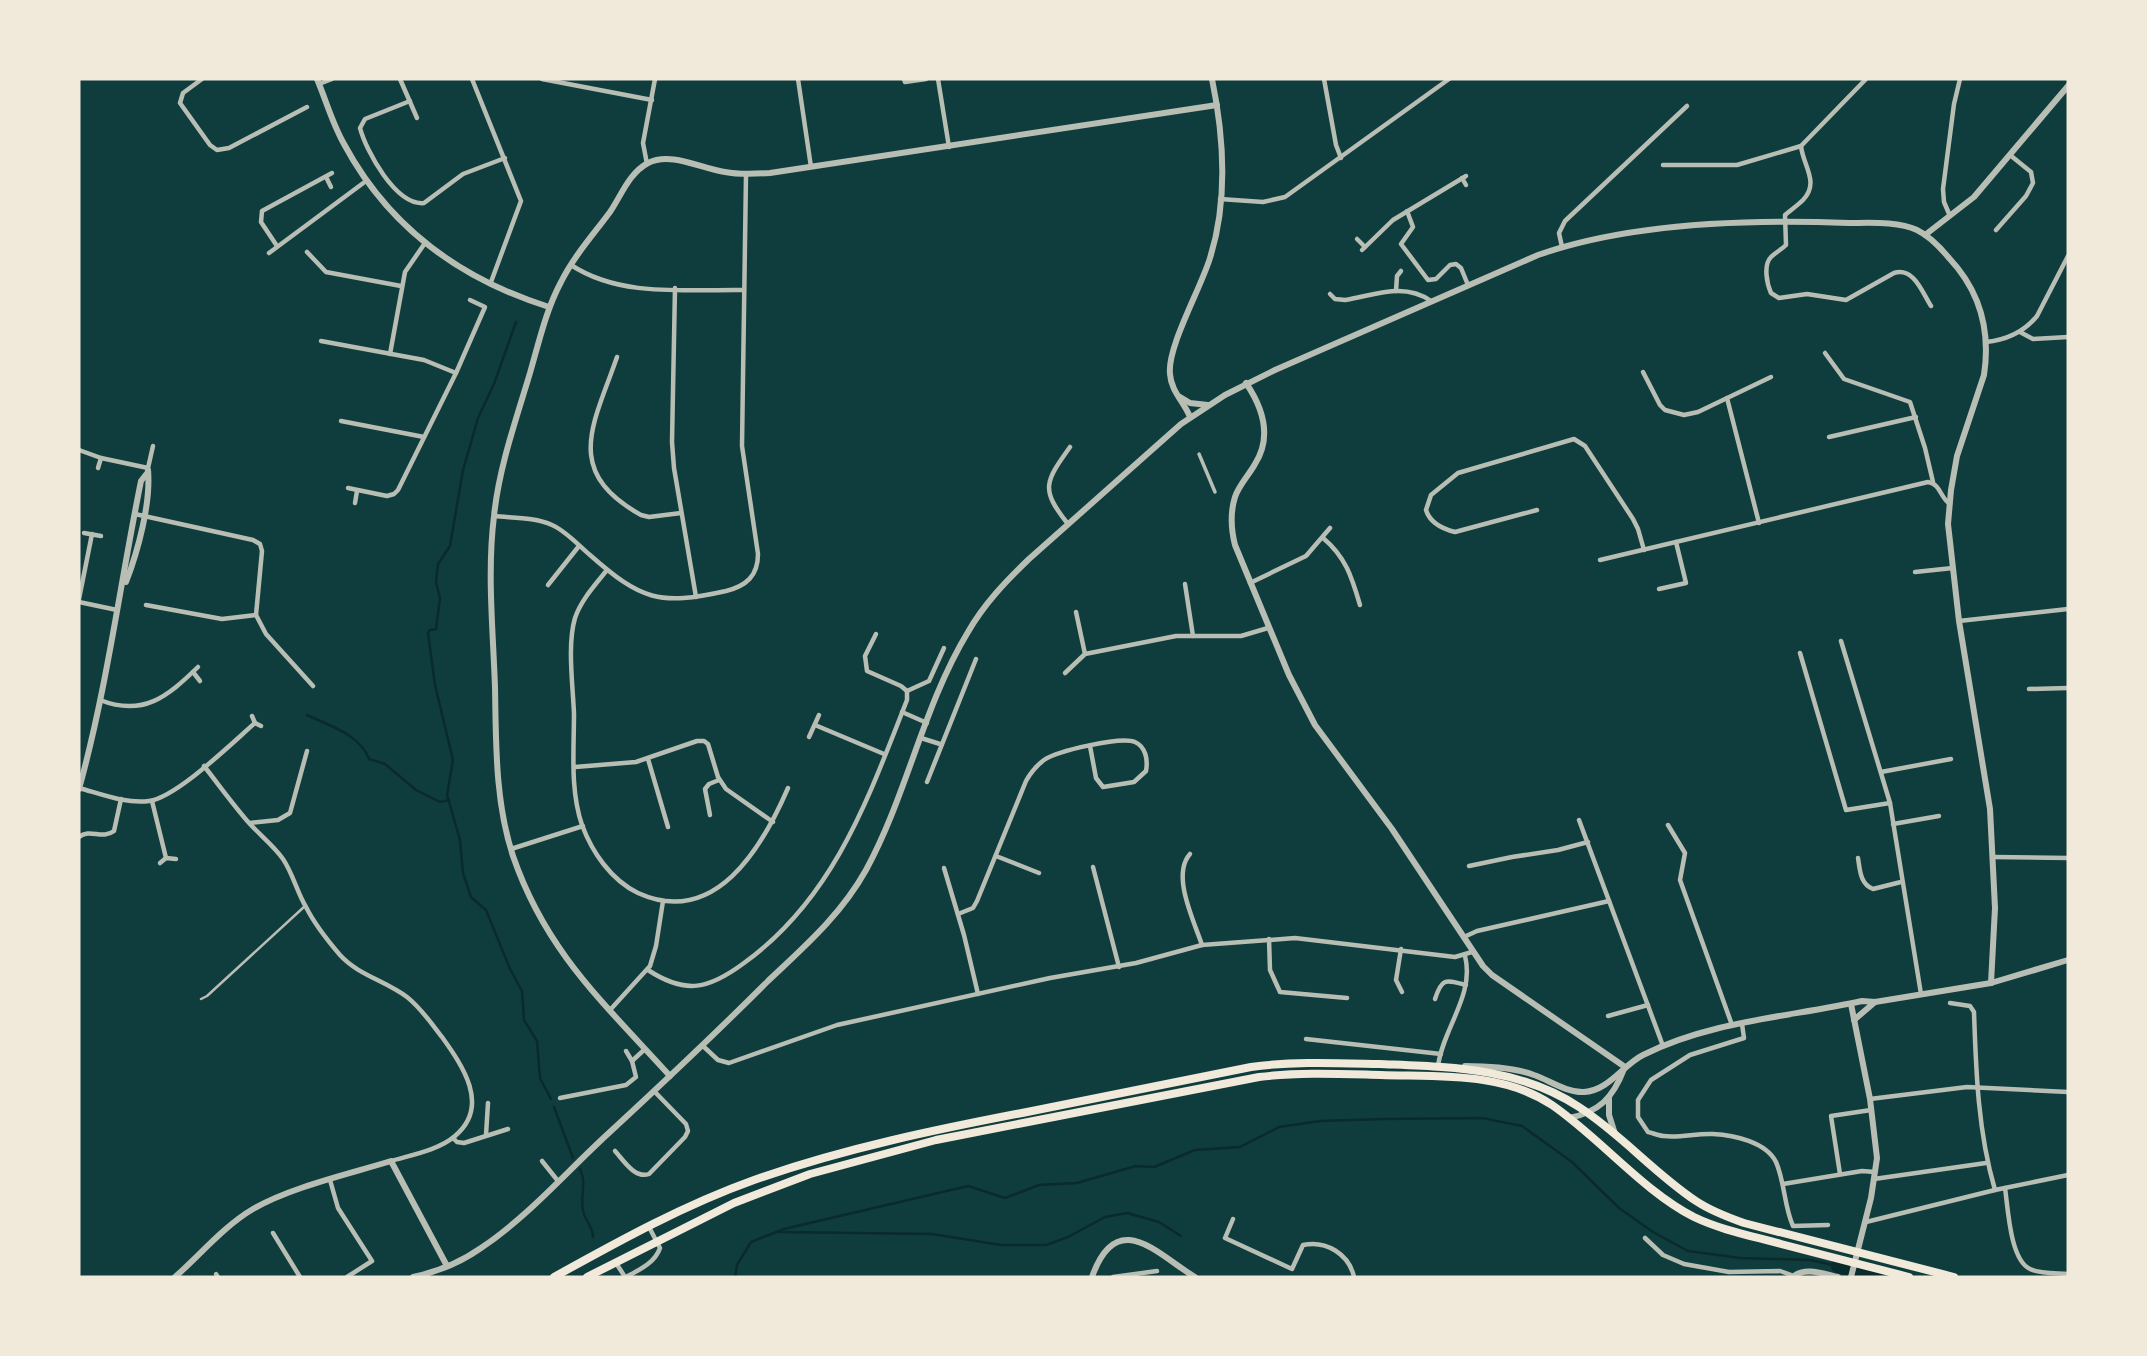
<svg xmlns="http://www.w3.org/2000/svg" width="2147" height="1356" viewBox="0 0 2147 1356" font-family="Commissioner,sans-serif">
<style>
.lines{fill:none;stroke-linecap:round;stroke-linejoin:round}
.stream{stroke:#0a2a2b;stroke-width:2.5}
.river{stroke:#0a2a2b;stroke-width:14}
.service{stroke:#b8beb3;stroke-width:2.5}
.pedestrian{stroke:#b8beb3;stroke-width:3.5}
.minor{stroke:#b8beb3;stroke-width:4.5}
.tertiary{stroke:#b8beb3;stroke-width:6}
.trunk{stroke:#f1e9da;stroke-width:8}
</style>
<rect width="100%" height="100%" fill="#0f3d3e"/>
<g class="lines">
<g class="stream">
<path d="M516,322L494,384L478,418L463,470L450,546L438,564L436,582L440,598L436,629L430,630L428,633L435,685L453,760L447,795L460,840L463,873L471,897L486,910L510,969L522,991L524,1020L537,1041L540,1078L551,1099"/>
<path d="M307,715C328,725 361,735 369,759L385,764L416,790L440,802L449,800"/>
<path d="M554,1107L573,1158"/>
<path d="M580,1169C587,1182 580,1196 583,1210C584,1220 593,1226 593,1237"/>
<path d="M780,1232L932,1234L1001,1245H1046L1068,1237L1105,1217L1127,1213L1159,1222L1181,1236"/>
<path d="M735,1277L737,1265L751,1242L784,1229L968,1186L1005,1198L1039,1185L1077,1183L1136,1166L1154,1167L1195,1150L1240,1147L1279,1127L1320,1121L1384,1119L1482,1118L1522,1126L1572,1162L1619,1208L1653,1232L1688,1251L1740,1258L1810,1260L1838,1266"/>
</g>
<path class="river" d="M1838,1266L1884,1277"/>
<path class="service" d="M201,999L207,996L305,906"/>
<path class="pedestrian" d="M1199,454L1215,492"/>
<g class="minor">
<path d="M202,79L183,93L180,103L210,145L217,150L229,148L307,107"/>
<path d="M400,79L417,118"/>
<path d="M472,79L521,201L491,282"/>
<path d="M542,79L652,100"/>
<path d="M798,79L811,167"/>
<path d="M904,79L905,82L926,79"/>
<path d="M938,79L949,147"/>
<path d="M1324,79L1336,145L1341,158"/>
<path d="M319,84L332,79"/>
<path d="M410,101L365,119L360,128C366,151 396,206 424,203L463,174L505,158"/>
<path d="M1801,146C1803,166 1820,182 1803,200C1798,205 1791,210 1785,215L1786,245C1781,250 1776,252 1771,257C1763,265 1767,284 1771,293L1779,298L1807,294L1846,300L1894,273C1914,267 1922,292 1931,306"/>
<path d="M647,164L643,143L655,79"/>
<path d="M1663,165H1737L1801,146L1866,79"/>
<path d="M326,177L331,187"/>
<path d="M1462,178L1466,185"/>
<path d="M1220,199L1263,202L1285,197L1449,79"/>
<path d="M1407,211L1413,227L1401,244L1428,280L1436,279L1450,265L1456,264L1461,268L1468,285"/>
<path d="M1950,216L1944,202L1943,189L1954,104L1960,79"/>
<path d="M1996,230L2026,196L2033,183L2031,172L2010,155"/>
<path d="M1357,239L1365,247"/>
<path d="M277,246L261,222L262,211L332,173"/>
<path d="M1562,247L1559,233L1565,221L1687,106"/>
<path d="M1362,250L1393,220L1466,176"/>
<path d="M307,252L326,272L401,286"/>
<path d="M269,253L366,181"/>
<path d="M571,265C621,298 687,289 744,290"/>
<path d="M675,288L672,442L674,468L696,597"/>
<path d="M1396,291L1397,276L1401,271"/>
<path d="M1330,294L1335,299L1345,300C1375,295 1404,282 1431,301"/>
<path d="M2020,332L2033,339L2068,337"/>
<path d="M321,341L424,360L456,373"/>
<path d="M1986,342C2006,340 2024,332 2037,316L2068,256"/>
<path d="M1825,353L1844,379L1910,402L1925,448L1933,482"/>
<path d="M390,354L405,272L425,243"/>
<path d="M617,357C594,424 562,471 641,515L649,517L681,513"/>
<path d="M1643,372L1660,405L1665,410L1684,415L1698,412L1771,377"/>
<path d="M1727,398L1759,523"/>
<path d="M341,421L424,437"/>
<path d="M1829,437L1916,417"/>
<path d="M79,450L101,458L148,468L153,446"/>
<path d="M98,468L101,458"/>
<path d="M348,488L387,496L394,494L398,490L456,373L485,307L470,300"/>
<path d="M355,503L357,491"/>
<path d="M1537,510L1455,532C1443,529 1430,523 1426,510L1431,495L1458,473L1574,439L1585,446L1633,519L1638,529L1644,550"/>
<path d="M135,514L253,540L260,544L262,551L256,615L266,634L313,686"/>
<path d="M494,516C513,518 535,517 552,525C566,531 578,545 590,555C641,600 659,606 726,591C746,586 758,576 758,554L742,446L746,175"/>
<path d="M1068,524C1040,489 1045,482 1070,447"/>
<path d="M84,533L101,536"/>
<path d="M1323,538C1346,557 1352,578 1360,605"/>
<path d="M1600,560L1928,482C1941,484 1940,498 1950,504"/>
<path d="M607,570C595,585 581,600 575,618C567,645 573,686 574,714C574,750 570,790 582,825C592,852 611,880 638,893C715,928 762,848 788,788"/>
<path d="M1915,572L1953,568"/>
<path d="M1250,583L1306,556L1330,528"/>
<path d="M1185,584L1193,636"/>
<path d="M548,585L579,546"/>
<path d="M1659,589L1686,583L1676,542"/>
<path d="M79,599L92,534"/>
<path d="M79,602L117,610"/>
<path d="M146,605L222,619L256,615"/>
<path d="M1076,612L1085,654"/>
<path d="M1959,621L2068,609"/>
<path d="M876,634L865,656L867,671L901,686L907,691"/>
<path d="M1841,641L1890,803L1921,994"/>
<path d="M1800,653L1846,810L1890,803"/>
<path d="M193,672L200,681"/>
<path d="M1065,673L1085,654L1176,636H1241L1268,628"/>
<path d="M2029,689L2068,688"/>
<path d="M907,691L929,681L944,648"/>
<path d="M100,700C143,717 167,697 198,667"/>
<path d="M902,712L927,723"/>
<path d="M252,716L255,723L261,726"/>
<path d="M815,725L884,754"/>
<path d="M809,737L819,715"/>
<path d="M921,738L940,744"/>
<path d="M648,759L668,827"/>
<path d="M204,766C219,785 234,806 250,824C261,836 274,846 283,859C293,874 297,892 306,907C314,923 328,941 340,955C358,975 386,981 407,997C421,1008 431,1023 442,1037C462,1065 491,1106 455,1136C439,1150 411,1155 391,1161"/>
<path d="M575,767L636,762L697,741H704L708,744L718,777L726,789L773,822"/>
<path d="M1881,772L1951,759"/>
<path d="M927,782L976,659"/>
<path d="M79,788C101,794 126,804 149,801C177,797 232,743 255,723"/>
<path d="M152,801L166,858"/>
<path d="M710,815L705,789L709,784L719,780"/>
<path d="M1579,820L1663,1046"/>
<path d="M250,823L278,820L290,813L307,751"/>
<path d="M1893,824L1939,816"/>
<path d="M1668,825L1685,853L1680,880L1732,1025"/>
<path d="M79,837C90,828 102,840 114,831L121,799"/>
<path d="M511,849L583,826"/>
<path d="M1190,854C1171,875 1194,921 1202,945"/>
<path d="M996,856L1039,873"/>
<path d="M1993,857L2068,858"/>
<path d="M1858,858C1860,870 1860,884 1873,889L1901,882"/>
<path d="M160,863L166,858L176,859"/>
<path d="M1469,866L1512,857L1558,850L1588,842"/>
<path d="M1093,867L1119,967"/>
<path d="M944,868L964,935L978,994"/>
<path d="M958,914L973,908L977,901L1026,781C1031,772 1036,766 1044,760C1057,751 1121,736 1135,742C1146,747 1148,760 1146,771L1134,782L1103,787L1096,778L1090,746"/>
<path d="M1464,937L1477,931L1609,901"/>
<path d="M1269,939L1270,970L1280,992L1347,998"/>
<path d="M1401,949L1396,980L1402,992"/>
<path d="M648,970C686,995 709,989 744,963C834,898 868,799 907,700V691"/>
<path d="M1435,999C1442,977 1446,980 1466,985"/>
<path d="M1950,1003L1970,1006L1974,1012C1976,1072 1978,1132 1995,1190"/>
<path d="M610,1010L650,966L656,946L663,901"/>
<path d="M1608,1016L1648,1005"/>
<path d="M1742,1024L1744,1038L1690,1055L1651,1080L1638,1100V1117L1648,1132C1653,1133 1659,1136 1664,1136C1680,1138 1697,1133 1713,1134C1734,1135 1766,1142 1776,1162C1785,1183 1784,1206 1793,1226L1828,1225"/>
<path d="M1306,1039L1441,1054"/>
<path d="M703,1046L718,1060L729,1063L837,1025L1050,978L1136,963L1202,945L1295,938L1455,957L1472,952"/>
<path d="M632,1061L645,1049"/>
<path d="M1438,1066C1443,1028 1475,995 1465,956"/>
<path d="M560,1098L626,1085L636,1077L632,1061L626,1051"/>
<path d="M1870,1099L1967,1087L2068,1092"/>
<path d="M486,1135L488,1103"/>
<path d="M453,1138L457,1142L464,1143L508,1129"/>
<path d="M615,1151C624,1161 635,1179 649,1174L685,1137L688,1131L686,1124L654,1091"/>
<path d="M542,1161L558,1181"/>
<path d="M1840,1174L1831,1116L1871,1110"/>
<path d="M1874,1179L1986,1163"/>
<path d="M330,1180L338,1208L372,1261L347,1277"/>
<path d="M1783,1184L1862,1171L1875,1172"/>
<path d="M2005,1188C2008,1208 2010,1260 2030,1269C2041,1274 2057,1273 2068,1274"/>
<path d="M1233,1219L1225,1238L1292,1269L1303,1245C1326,1240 1349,1254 1354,1277"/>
<path d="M1866,1222L1995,1190L2068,1175"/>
<path d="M273,1233L300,1277"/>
<path d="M1645,1238L1663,1255L1684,1264L1729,1272L1780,1271L1794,1276"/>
<path d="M616,1263L625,1277"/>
<path d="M216,1274L218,1277"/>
<path d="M626,1277C639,1270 655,1263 660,1248L649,1227"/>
<path d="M1113,1277L1157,1271"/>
</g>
<g class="tertiary">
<path d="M317,79C326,100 332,123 344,144C388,226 460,279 549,307"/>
<path d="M1925,235L1974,197L2068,86"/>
<path d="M1246,383C1263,408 1272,437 1255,464C1249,475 1239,485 1235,497C1230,513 1231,529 1235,545L1289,675L1315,725L1392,829L1483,966L1492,975L1625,1067"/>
<path d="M1180,397L1190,403L1208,405"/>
<path d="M1190,417C1184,402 1171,391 1170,374C1167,347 1201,288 1210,258C1228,201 1224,137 1212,79"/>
<path d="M126,582C138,551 151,503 148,470"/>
<path d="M79,789C107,688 120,584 141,481L148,472"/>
<path d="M1851,1004L1870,1099L1877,1158L1871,1198L1851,1277"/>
<path d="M1854,1020L1875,1002"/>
<path d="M1465,1066C1488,1066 1512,1067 1534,1075C1549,1080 1567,1093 1584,1092C1608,1091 1623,1065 1643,1055C1710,1021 1789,1017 1862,1001L1875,1002L1991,983L2068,960"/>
<path d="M670,1076C604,1003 546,952 513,856C495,802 496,742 495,687C493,630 487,572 494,516C499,467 516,420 530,373C539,342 546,310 561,282C574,256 593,235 610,212C621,196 629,173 648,163C671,151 702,169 725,172C740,175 755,174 770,173L1217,105"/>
<path d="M1609,1097V1115L1615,1134"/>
<path d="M1569,1118C1599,1112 1613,1098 1624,1069"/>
<path d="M175,1277C200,1255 224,1226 253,1209C291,1187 349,1174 391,1161L447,1266"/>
<path d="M413,1277C437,1272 461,1262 481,1248C529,1216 568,1170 611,1131C664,1082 717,1032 768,981C804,947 841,915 866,870C907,795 923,706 968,632C984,604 1006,581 1029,559L1181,424L1225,395L1275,370L1538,255C1632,222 1749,219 1849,223C1869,223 1898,221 1917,230C1929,236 1940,247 1949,258C1980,291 1991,329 1984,375L1957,456L1951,490L1948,524L1959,621L1990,809L1995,908L1991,983"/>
<path d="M1092,1277C1117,1206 1158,1255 1195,1277"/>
<path d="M1793,1277C1804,1266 1824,1274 1838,1277"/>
</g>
<g class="trunk">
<path d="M554,1277C619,1241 684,1205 754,1180C845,1148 938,1129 1032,1111C1105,1096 1178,1081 1251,1067C1293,1061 1336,1063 1379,1064C1448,1067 1519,1067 1579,1107C1621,1134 1654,1173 1696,1201C1711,1211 1727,1217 1744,1223L1954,1277"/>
<path d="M587,1277L734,1203L810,1174L936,1140L1259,1077C1300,1072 1341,1074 1381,1075C1439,1077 1503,1072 1552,1105C1600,1138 1643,1191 1694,1217C1721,1230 1752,1236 1781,1244C1824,1255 1867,1266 1909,1277"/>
</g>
</g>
<rect width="2147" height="1356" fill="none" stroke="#f1e9da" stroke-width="161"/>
</svg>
